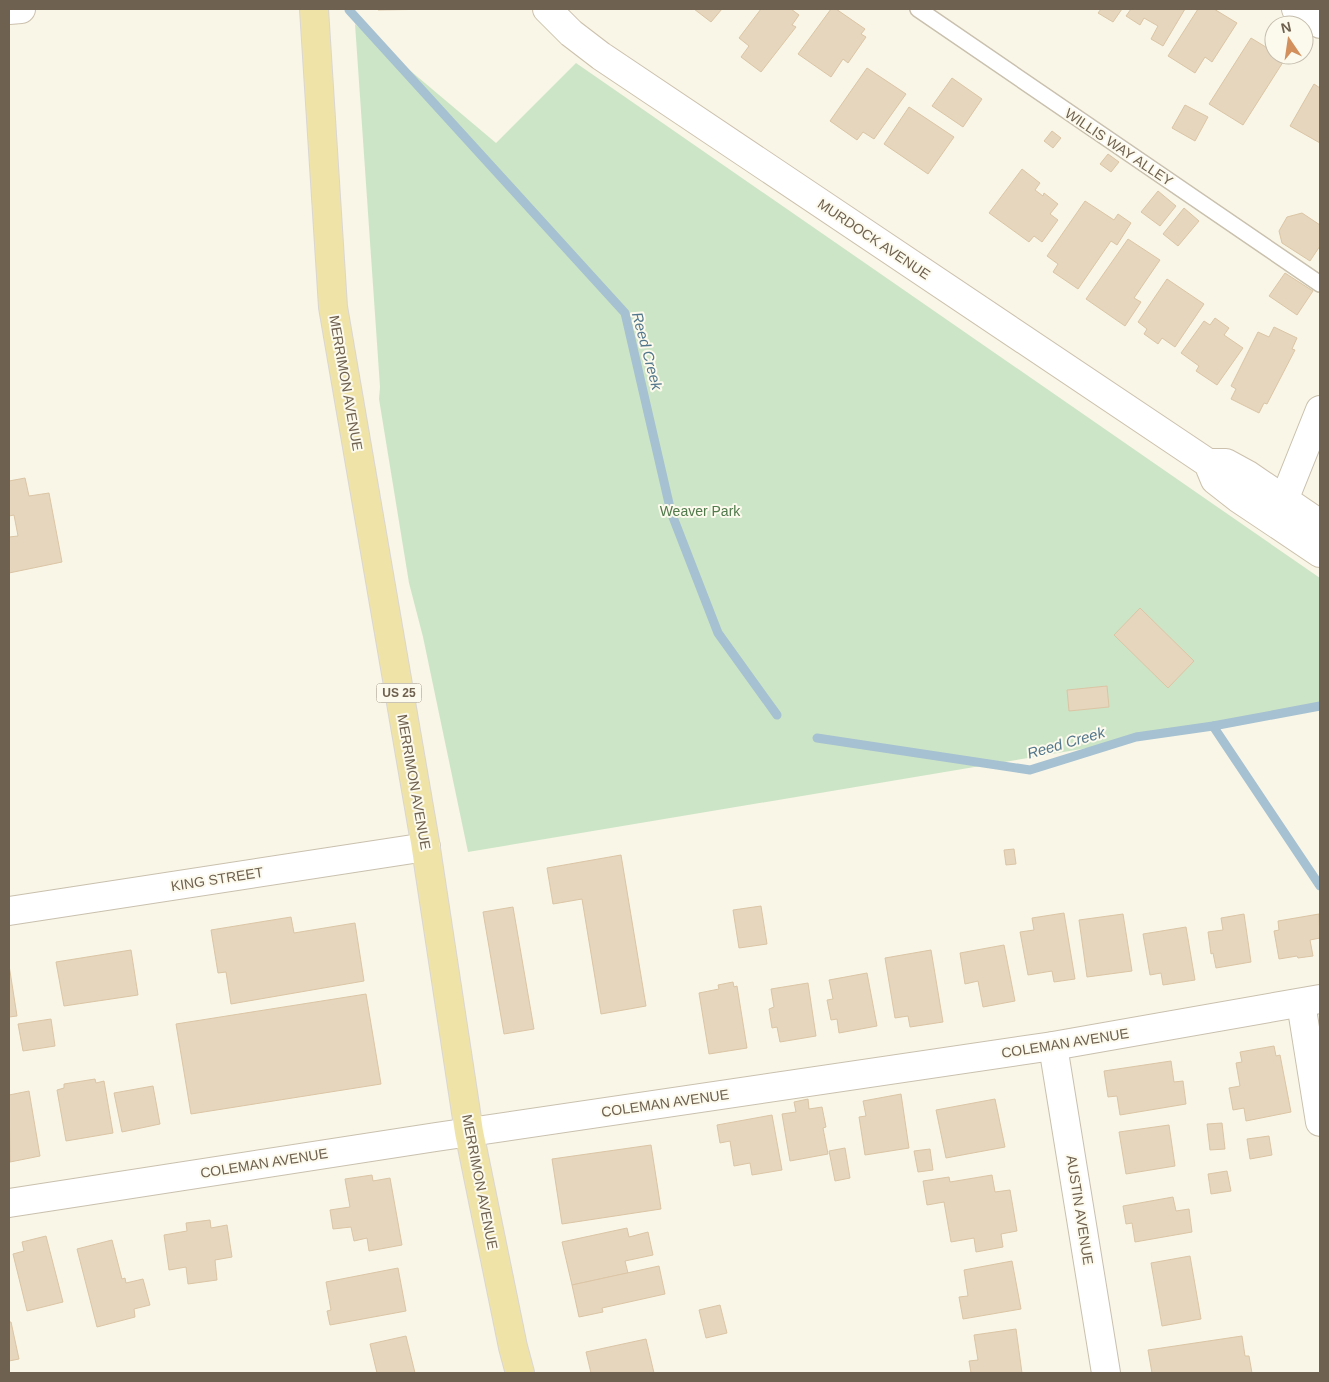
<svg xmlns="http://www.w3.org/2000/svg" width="1329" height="1382" viewBox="0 0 1329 1382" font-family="Arial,sans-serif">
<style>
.green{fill:#cde5c7}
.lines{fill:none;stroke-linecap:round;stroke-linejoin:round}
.stream{stroke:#a6c1d1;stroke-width:9}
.building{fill:#e6d6bd;stroke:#dbc5a5}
.lane-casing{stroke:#c9c0ae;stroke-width:18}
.street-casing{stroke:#c9c0ae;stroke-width:30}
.secondary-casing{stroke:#ccc1ad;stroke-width:30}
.primary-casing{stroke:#dad6d1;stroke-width:30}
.lane{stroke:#fff;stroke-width:15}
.street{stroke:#fff;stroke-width:28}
.secondary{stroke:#fff;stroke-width:28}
.primary{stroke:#efe3a8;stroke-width:28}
.labels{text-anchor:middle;stroke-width:4;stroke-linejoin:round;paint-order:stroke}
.shield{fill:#fcfaed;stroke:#998f7e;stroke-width:1}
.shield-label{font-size:12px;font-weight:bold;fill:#6f614f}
.street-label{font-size:14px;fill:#6f614f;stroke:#fcfaed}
.park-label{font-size:14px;fill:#507a4c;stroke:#fcfaed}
.water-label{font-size:15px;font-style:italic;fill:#53778c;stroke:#fcfaed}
</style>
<rect width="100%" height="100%" fill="#f9f6e7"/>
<path class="green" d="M355,24L496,143L576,63L1320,578V709L468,852L423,637L409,583L379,399L380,387Z"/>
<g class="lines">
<g class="stream">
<path d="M349,10L625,313L671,512L718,633L777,715"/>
<path d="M1213,726L1320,886"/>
<path d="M817,738L1030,770L1136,737L1213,726L1320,706"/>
</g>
</g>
<g class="building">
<path d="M378,9H439L378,10Z"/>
<path d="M694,9H722L711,22Z"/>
<path d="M761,9H791L799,15L792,25L796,27L761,72L741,57L749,46L739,38Z"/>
<path d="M831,9H836L865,29L861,34L866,37L848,63L843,59L831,77L798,54Z"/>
<path d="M1101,9H1122L1113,22L1098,13Z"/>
<path d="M1131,9H1185L1163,46L1151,39L1158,26L1144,18L1140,25L1126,16Z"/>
<path d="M1198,9H1214L1237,23L1212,62L1205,57L1195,73L1168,56Z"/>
<path d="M1251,38L1274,52V55H1278L1285,59L1243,125L1209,104Z"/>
<path d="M867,68L906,94L874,139L863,132L857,140L830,121Z"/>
<path d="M952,78L982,99L963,127L932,106Z"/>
<path d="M1314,84L1320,88V143L1290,126Z"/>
<path d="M1185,105L1208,117L1195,141L1172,128Z"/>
<path d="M909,107L954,137L928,174L884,144Z"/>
<path d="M1052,131L1061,138L1053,148L1044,141Z"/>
<path d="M1108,154L1119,162L1111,172L1100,164Z"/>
<path d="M1022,169L1040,183L1035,190L1043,196L1044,193L1058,204L1050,214L1058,220L1042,242L1034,236L1029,242L989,213Z"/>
<path d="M1158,191L1176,206L1160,226L1141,212Z"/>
<path d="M1085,201L1114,220L1118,214L1131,223L1117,245L1111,241L1078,289L1053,272L1058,264L1047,256Z"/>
<path d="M1184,208L1199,221L1178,246L1163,234Z"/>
<path d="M1302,213L1320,225V246L1310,261L1282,243L1279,231L1287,217Z"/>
<path d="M1128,239L1160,260L1134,298L1141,302L1125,326L1086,299Z"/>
<path d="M1285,273L1313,291L1297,315L1269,296Z"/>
<path d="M1167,279L1204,304L1175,347L1162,338L1158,344L1144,334L1147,329L1138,322Z"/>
<path d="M1215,318L1229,328L1224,335L1243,348L1217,385L1196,371L1199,366L1181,353L1204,321L1210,325Z"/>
<path d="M1274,327L1297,338L1292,349L1295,350L1267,404L1264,403L1259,413L1231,399L1236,389L1231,386L1258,332L1269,337Z"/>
<path d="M25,478L29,496L49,493L62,562L9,573V537L18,536L14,515L9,516V481Z"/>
<path d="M1140,608L1194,661L1168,688L1114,635Z"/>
<path d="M1107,686L1109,707L1069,711L1067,690Z"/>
<path d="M1014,849L1016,864L1006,865L1004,850Z"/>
<path d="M621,855L646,1006L601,1014L582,899L553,904L547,868Z"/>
<path d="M761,906L767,944L739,948L733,910Z"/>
<path d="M513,907L534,1029L504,1034L483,912Z"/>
<path d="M1064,913L1075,979L1054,982L1052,971L1028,975L1020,932L1034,930L1032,918Z"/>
<path d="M1123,914L1132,971L1087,977L1079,920Z"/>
<path d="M1244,914L1251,962L1216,968L1213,953L1211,954L1208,932L1223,930L1221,918Z"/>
<path d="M1319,914L1320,938L1310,940L1313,956L1298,958L1297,956L1279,959L1274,931L1279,930L1278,921Z"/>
<path d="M291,917L294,933L355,923L364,981L231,1004L226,972L218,973L211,930Z"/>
<path d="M1186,927L1195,980L1163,985L1161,973L1150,975L1143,934Z"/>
<path d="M1004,945L1015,1001L983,1007L978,981L965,984L960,953Z"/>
<path d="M131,950L138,995L64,1006L56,962Z"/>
<path d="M931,950L943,1022L910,1027L908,1016L895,1018L885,958Z"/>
<path d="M9,965L17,1016L9,1017Z"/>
<path d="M867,973L877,1026L839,1033L837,1019L831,1020L827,1000L833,999L829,980Z"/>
<path d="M733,982L734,987L737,986L747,1048L709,1054L699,993L719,989L718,985Z"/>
<path d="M808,983L816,1036L780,1042L777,1027L772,1028L769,1009L774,1007L771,989Z"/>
<path d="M366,994L381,1084L191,1114L176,1024Z"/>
<path d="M51,1019L55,1046L23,1051L18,1024Z"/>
<path d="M1274,1046L1276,1056L1280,1055L1291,1112L1246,1121L1244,1108L1233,1110L1229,1088L1240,1086L1236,1063L1242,1062L1240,1052Z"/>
<path d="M1171,1061L1174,1082L1183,1081L1186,1104L1120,1115L1117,1096L1108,1097L1104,1071Z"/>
<path d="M95,1079L96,1083L104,1081L113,1133L66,1141L57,1090L64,1088V1084Z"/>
<path d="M153,1086L160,1124L122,1132L114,1093Z"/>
<path d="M29,1091L40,1156L10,1162L9,1095Z"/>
<path d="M901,1094L909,1148L865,1155L859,1117L866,1116L863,1101Z"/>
<path d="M808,1099L809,1109L822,1107L826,1127L823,1128L828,1154L790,1161L782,1114L796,1112L794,1102Z"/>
<path d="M995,1099L1005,1147L946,1158L936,1110Z"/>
<path d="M772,1115L782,1170L752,1175L750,1163L734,1166L730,1141L720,1143L717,1125Z"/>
<path d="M1222,1123L1225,1149L1210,1150L1207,1124Z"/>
<path d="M1169,1125L1175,1166L1126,1174L1119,1132Z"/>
<path d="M1269,1136L1272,1155L1250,1159L1247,1139Z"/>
<path d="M651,1145L661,1209L562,1224L552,1159Z"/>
<path d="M845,1148L850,1178L835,1181L829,1151Z"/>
<path d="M930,1149L933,1170L918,1172L914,1151Z"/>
<path d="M1227,1171L1231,1191L1211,1194L1208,1174Z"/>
<path d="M372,1175L373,1181L390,1178L402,1245L369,1251L367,1238L354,1241L351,1227L333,1229L330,1210L350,1207L345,1179Z"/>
<path d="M992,1175L995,1192L1010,1190L1017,1231L1001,1234L1003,1247L976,1252L974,1238L951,1242L944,1202L927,1205L923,1181L949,1177L950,1182Z"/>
<path d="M1173,1197L1176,1211L1189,1209L1192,1232L1135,1242L1132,1223L1126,1224L1123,1206Z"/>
<path d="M210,1220L211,1228L227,1225L232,1257L215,1260L217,1280L188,1284L186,1267L169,1270L164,1235L187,1231L186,1223Z"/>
<path d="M627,1228L629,1237L648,1232L653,1255L625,1261L628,1273L572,1285L562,1242Z"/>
<path d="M46,1236L63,1302L27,1311L13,1254L24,1251L22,1242Z"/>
<path d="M112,1240L122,1279L125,1278L126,1283L143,1279L150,1305L134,1309L135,1317L97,1327L77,1249Z"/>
<path d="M1190,1256L1201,1319L1162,1326L1151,1263Z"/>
<path d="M1012,1261L1021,1309L963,1319L959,1297L968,1296L964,1270Z"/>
<path d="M659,1266L665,1294L602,1308L603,1312L579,1317L572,1285Z"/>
<path d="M398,1268L406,1311L330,1325L327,1311L331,1310L326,1282Z"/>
<path d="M720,1305L727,1333L706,1338L699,1310Z"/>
<path d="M9,1322H11L19,1359L9,1361Z"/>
<path d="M1016,1329L1022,1373H971L969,1361L978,1360L974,1335Z"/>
<path d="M406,1336L415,1373H377L370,1344Z"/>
<path d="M1242,1336L1245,1356H1249L1252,1373H1152L1148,1350Z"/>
<path d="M646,1339L654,1373H591L586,1352Z"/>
</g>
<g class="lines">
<defs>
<path id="lane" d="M918,9L1320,284"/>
<g id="street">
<path d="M1296,9L1320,24"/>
<path d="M1270,518L1284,500L1320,410"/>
<path d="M9,911L426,847"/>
<path d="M1301,1003L1320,1122"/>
<path d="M1053,1046L1106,1373"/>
<path d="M9,1203L436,1137L1053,1046L1320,999"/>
</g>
<g id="secondary">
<path d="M547,9L571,33L601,56L1208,463L1215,480L1238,498L1320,553"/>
<path d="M9,10L21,9"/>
<path d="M1208,463H1226L1248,475L1320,524"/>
</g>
<path id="primary" d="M314,9L333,307L425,842L469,1132L513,1347L520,1373"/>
</defs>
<use href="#lane" class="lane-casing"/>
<use href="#street" class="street-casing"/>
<use href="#secondary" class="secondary-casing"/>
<use href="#primary" class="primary-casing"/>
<use href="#lane" class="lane"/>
<use href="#street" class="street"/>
<use href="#secondary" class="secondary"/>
<use href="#primary" class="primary"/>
</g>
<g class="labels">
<rect class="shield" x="376.5" y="683.5" width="45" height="19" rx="4"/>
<g class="shield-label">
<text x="399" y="697">US 25</text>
</g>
<g class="street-label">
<text transform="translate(1119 147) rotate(34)" y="5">WILLIS WAY ALLEY</text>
<text transform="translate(874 239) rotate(34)" y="5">MURDOCK AVENUE</text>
<text transform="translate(346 383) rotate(80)" y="5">MERRIMON AVENUE</text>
<text transform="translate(414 782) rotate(80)" y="5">MERRIMON AVENUE</text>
<text transform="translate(217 879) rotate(-9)" y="5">KING STREET</text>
<text transform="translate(1065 1043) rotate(-9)" y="5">COLEMAN AVENUE</text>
<text transform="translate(665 1103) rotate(-8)" y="5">COLEMAN AVENUE</text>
<text transform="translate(264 1163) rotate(-9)" y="5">COLEMAN AVENUE</text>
<text transform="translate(480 1182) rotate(79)" y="5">MERRIMON AVENUE</text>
<text transform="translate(1080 1210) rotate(81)" y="5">AUSTIN AVENUE</text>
</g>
<g class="park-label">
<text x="700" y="516">Weaver Park</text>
</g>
<g class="water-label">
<text transform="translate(647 351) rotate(75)" y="5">Reed Creek</text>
<text transform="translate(1066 743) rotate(-16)" y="5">Reed Creek</text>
</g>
</g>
<rect width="1329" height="1382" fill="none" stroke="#6f614f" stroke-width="20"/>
<g transform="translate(1289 40) rotate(347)"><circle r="24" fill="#fcfaed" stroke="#c4bdae"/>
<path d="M0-4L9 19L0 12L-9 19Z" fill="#d38f5c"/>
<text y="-8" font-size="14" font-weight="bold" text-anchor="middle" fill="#6f614f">N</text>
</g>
</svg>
